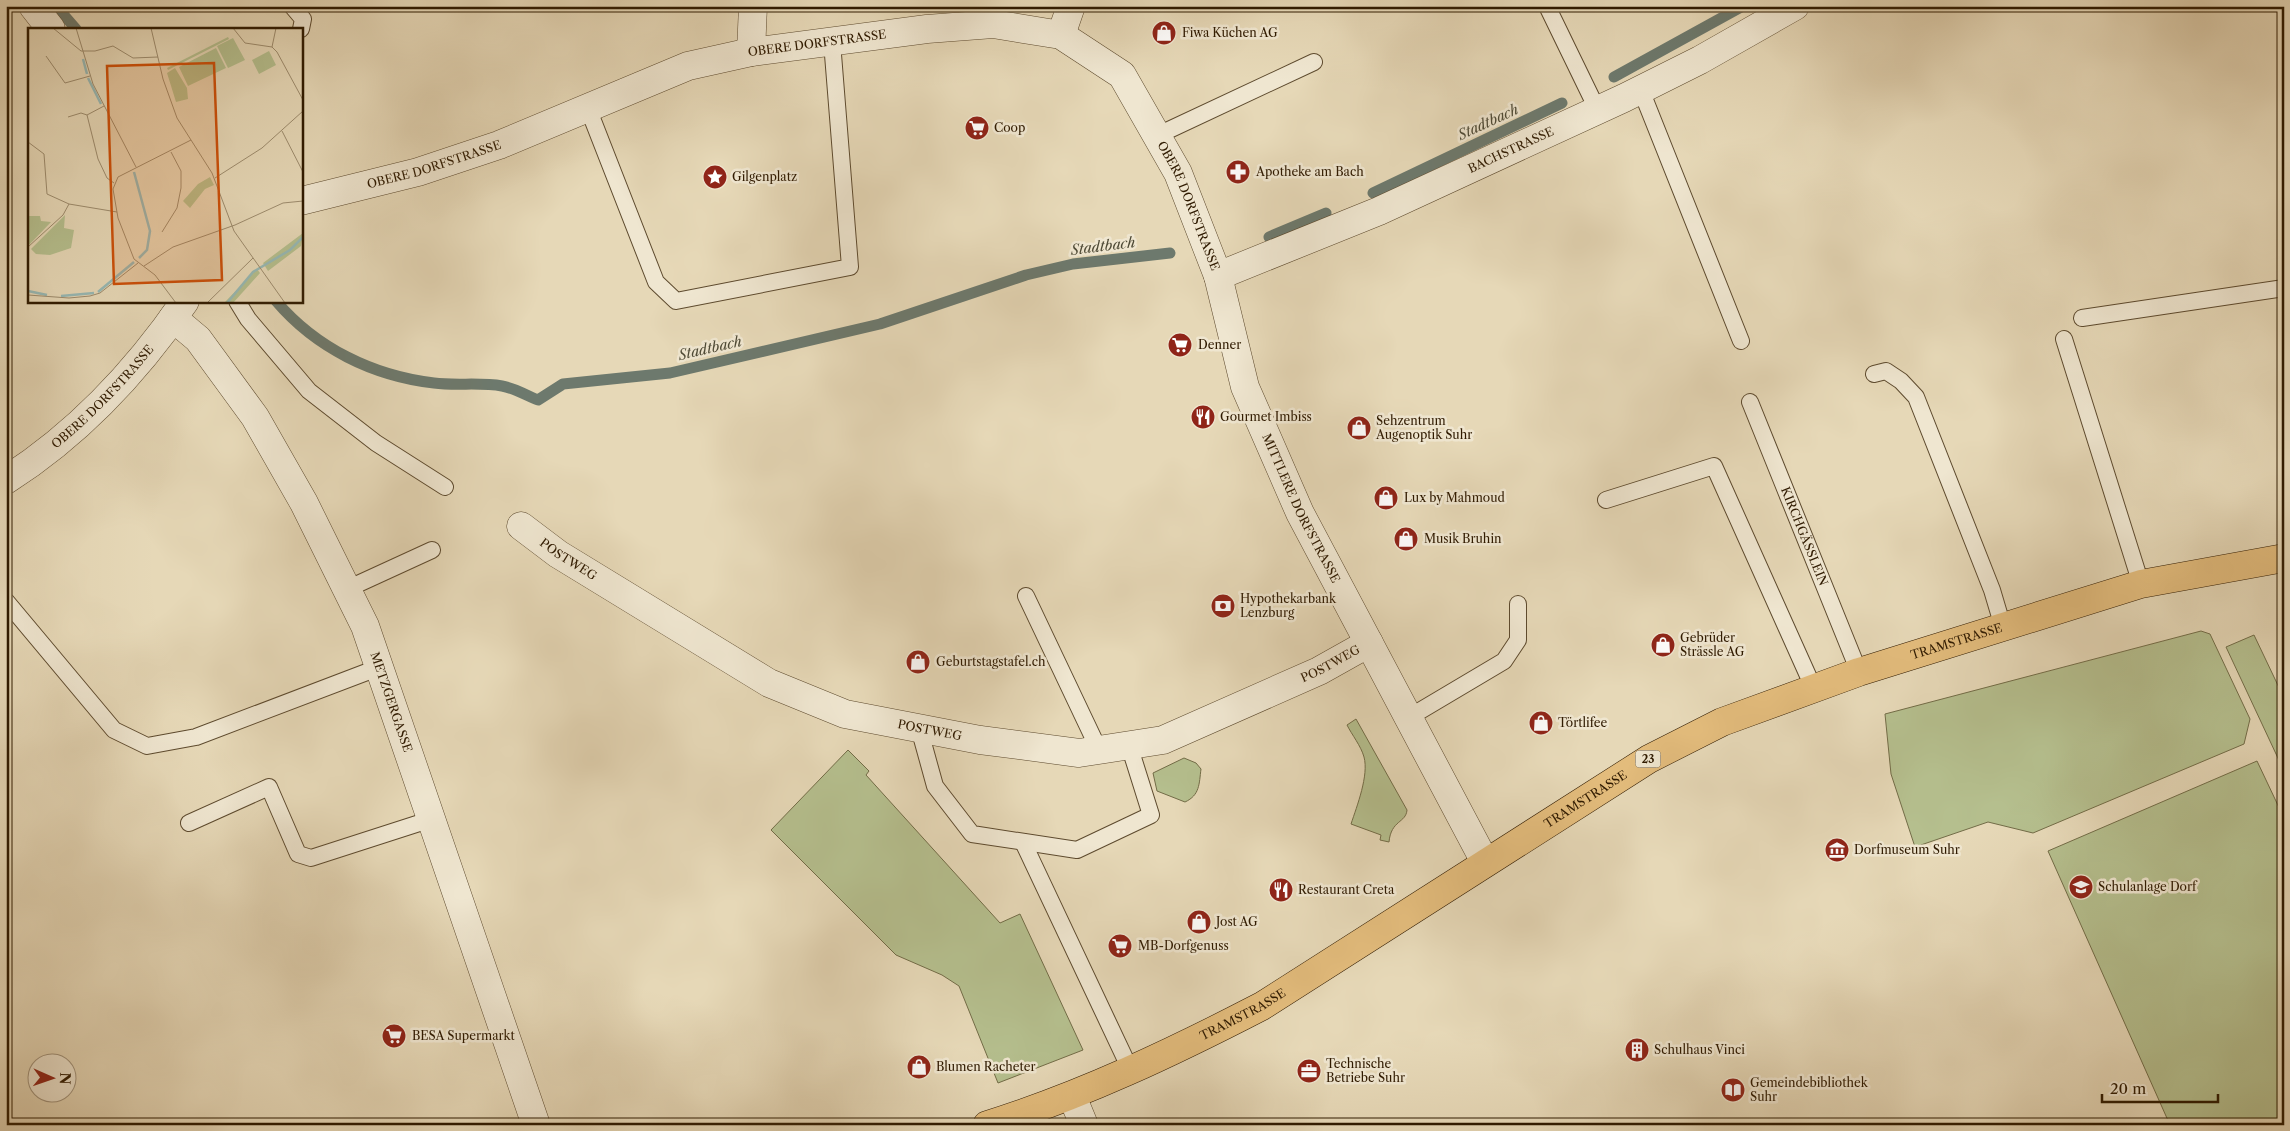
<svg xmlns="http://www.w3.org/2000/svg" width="2290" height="1131" viewBox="0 0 2290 1131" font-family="'Libre Caslon Text',serif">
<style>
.green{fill:#b5bf8e;stroke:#726c47}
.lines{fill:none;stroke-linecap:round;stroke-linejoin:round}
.stream{stroke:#6d796d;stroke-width:11}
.lane-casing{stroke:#5d4a2e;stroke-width:18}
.street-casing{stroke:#5d4a2e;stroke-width:29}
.primary-casing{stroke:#2f1a00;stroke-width:29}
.lane{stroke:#efe6d0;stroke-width:16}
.street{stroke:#efe6d0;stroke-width:28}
.primary{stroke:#e3bc7c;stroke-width:28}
.labels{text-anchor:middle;stroke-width:5;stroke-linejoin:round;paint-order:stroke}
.shield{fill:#efe6d0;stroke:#69573e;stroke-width:1}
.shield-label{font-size:11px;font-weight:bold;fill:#2f1a00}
.poi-label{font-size:12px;fill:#2f1a00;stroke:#efe6d0;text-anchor:start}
.street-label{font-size:12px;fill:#2f1a00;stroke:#efe6d0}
.water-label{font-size:14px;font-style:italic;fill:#4e4a36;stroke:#efe6d0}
.inset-river{fill:none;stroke:#97b9b5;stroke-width:2.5}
.inset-road{fill:none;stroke:#9d8c6e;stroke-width:1}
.view{fill:#cc500a;fill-opacity:0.15;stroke:#cc500a;stroke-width:2.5}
.inset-edge{fill:none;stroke:#2f1a00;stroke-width:2.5}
</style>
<rect width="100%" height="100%" fill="#e6d8b7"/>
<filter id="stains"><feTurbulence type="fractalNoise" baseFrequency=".004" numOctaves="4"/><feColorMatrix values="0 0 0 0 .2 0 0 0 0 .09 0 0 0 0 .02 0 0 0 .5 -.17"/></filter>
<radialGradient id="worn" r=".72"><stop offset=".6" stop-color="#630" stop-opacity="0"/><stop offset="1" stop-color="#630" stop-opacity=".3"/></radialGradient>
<g class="green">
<path d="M2201,631L2210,634L2250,719L2244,744L2033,833L1988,822L1915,847L1891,774L1885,714Z"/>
<path d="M2254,635L2284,698V771L2226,647Z"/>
<path d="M1356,719L1407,810C1406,823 1391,820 1389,842L1380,840L1381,835L1351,824C1357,806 1369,775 1364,757C1361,746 1352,735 1347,725Z"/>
<path d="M848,750L869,771L866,775L1000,923L1020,914L1083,1050L998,1083L959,986L942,975L896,955L771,830Z"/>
<path d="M1184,758L1196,763L1201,769C1199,784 1200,795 1185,802L1157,791L1153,773Z"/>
<path d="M2257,761L2284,818V1125H2170L2048,851Z"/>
</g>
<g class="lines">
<g class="stream">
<path d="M56,6L76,29"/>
<path d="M1614,77L1743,6"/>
<path d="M1373,193L1562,103"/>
<path d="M1269,237L1326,213"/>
<path d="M276,301C316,348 373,376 434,383C456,386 480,382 502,386C514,388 526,395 538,400L563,384L670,373L880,324L1026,275L1073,264L1170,253"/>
</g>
<defs>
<g id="lane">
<path d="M292,6L303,19L301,29"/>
<path d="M1547,6L1597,109"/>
<path d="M1641,90L1741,341"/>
<path d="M588,108L656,282L676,301L850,267L832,42"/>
<path d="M1156,136L1314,62"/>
<path d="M237,301L248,319L309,391L376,443L445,487"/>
<path d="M2082,318L2284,288"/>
<path d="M2064,339L2141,584"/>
<path d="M1874,374L1886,371L1901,381L1916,397L1992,590L2003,627"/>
<path id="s1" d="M1750,402L1859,672"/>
<path d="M1606,500L1714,466L1814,689"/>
<path d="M347,589L432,550"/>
<path d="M1026,596L1099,750"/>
<path d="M6,601L114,730L147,746L196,737L380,667"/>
<path d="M1408,718L1504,661L1518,640V604"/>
<path d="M919,728L935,786L972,834L1077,850L1151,815L1129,745"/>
<path d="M189,823L269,787L298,854L311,858L432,819"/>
<path d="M1023,842L1131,1071"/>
</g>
<g id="street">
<path d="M33,6L51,29"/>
<path d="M1061,35L1071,6"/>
<path d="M751,52L753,6"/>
<path id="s2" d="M301,201L418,172L499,145L688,66L751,52L927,29L993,24L1061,35L1122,75L1178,173L1218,276L1245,387L1300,513L1485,862"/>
<path id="s3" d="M1218,276L1379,211L1624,98L1700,60L1795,6"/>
<path id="s4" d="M173,318L198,339L255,417L304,503L365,626L536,1125"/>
<path id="s5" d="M6,480C78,434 137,371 185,301"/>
<path id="s6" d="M521,526L558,554L769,683L845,714L980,740L1079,753L1163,740L1319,671L1369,643"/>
<path d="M1072,1096L1084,1125"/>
</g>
<g id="primary">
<path id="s7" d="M987,1125C1083,1095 1173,1052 1262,1006L1649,759L1722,722L1859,672L2141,584L2284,558"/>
</g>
</defs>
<use href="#lane" class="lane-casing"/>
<use href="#street" class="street-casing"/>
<use href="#primary" class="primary-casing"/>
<use href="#lane" class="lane"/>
<use href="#street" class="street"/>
<use href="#primary" class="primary"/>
</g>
<defs>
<symbol id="shop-disc" viewBox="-11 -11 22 22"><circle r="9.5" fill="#8f2418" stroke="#efe6d0"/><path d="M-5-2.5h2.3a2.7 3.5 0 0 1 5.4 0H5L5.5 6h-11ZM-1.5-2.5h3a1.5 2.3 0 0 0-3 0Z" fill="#fff"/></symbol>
<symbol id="supermarket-disc" viewBox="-11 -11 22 22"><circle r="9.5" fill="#8f2418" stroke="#efe6d0"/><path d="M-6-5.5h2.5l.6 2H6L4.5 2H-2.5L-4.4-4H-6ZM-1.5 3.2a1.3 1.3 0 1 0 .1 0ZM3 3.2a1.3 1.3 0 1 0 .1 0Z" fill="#fff"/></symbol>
<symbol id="pharmacy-disc" viewBox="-11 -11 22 22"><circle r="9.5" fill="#8f2418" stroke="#efe6d0"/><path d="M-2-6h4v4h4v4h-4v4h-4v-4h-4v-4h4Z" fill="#fff"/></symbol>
<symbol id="sight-disc" viewBox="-11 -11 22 22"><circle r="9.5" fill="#8f2418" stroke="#efe6d0"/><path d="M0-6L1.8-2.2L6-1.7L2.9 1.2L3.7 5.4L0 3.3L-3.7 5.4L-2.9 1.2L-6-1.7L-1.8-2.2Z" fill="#fff"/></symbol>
<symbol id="restaurant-disc" viewBox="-11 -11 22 22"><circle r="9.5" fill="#8f2418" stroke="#efe6d0"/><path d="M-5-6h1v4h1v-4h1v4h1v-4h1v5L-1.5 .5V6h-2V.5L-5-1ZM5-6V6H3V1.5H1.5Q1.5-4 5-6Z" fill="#fff"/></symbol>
<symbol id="bank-disc" viewBox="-11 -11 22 22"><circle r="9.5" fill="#8f2418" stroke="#efe6d0"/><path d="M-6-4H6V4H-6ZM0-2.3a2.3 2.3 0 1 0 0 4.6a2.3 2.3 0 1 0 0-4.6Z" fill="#fff"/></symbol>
<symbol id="museum-disc" viewBox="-11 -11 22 22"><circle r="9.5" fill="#8f2418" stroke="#efe6d0"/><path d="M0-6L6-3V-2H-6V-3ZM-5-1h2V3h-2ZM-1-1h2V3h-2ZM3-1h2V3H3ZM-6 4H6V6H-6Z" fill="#fff"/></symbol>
<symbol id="school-disc" viewBox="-11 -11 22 22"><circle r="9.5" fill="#8f2418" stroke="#efe6d0"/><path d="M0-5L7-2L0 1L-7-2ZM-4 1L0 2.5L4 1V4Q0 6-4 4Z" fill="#fff"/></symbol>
<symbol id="building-disc" viewBox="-11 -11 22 22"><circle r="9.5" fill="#8f2418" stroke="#efe6d0"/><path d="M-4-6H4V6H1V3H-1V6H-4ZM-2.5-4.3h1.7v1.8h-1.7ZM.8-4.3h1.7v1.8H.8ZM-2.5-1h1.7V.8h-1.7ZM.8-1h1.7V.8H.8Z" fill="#fff"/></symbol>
<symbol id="office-disc" viewBox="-11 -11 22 22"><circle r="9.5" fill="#8f2418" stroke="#efe6d0"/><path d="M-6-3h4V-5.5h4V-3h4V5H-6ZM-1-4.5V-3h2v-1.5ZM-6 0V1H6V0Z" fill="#fff"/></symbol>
<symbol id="library-disc" viewBox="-11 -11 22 22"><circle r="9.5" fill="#8f2418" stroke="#efe6d0"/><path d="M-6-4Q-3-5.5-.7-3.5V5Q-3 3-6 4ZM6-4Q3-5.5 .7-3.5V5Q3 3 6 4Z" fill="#fff"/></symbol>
</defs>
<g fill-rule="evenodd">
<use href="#shop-disc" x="1150" y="19" width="28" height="28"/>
<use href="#supermarket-disc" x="963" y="114" width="28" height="28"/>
<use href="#pharmacy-disc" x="1224" y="158" width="28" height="28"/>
<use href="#sight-disc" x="701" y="163" width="28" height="28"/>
<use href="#supermarket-disc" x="1166" y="331" width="28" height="28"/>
<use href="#restaurant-disc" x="1189" y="403" width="28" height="28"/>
<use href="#shop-disc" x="1345" y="414" width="28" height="28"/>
<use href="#shop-disc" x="1372" y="484" width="28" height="28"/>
<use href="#shop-disc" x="1392" y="525" width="28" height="28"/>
<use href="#bank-disc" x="1209" y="592" width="28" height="28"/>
<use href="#shop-disc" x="1649" y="631" width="28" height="28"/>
<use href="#shop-disc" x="904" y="648" width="28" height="28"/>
<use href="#shop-disc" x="1527" y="709" width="28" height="28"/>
<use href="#museum-disc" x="1823" y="836" width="28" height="28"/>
<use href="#school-disc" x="2067" y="873" width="28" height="28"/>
<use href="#restaurant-disc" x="1267" y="876" width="28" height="28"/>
<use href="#shop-disc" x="1185" y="908" width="28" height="28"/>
<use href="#supermarket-disc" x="1106" y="932" width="28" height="28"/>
<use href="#supermarket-disc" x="380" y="1022" width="28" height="28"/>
<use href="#building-disc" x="1623" y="1036" width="28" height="28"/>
<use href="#shop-disc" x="905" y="1053" width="28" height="28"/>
<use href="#office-disc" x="1295" y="1057" width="28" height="28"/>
<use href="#library-disc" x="1719" y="1076" width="28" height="28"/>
</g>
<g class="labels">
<rect class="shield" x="1635.5" y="750.5" width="25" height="17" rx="4"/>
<g class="shield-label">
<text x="1648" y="763">23</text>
</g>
<g class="poi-label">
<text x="1182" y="37">Fiwa Küchen AG</text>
<text x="994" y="132">Coop</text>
<text x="1256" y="176">Apotheke am Bach</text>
<text x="732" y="181">Gilgenplatz</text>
<text x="1198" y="349">Denner</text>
<text x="1220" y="421">Gourmet Imbiss</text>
<text x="1376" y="425">Sehzentrum<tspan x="1376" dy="14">Augenoptik Suhr</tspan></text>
<text x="1404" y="502">Lux by Mahmoud</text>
<text x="1424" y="543">Musik Bruhin</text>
<text x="1240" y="603">Hypothekarbank<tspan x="1240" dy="14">Lenzburg</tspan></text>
<text x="1680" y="642">Gebrüder<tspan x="1680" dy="14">Strässle AG</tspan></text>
<text x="936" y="666">Geburtstagstafel.ch</text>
<text x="1558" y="727">Törtlifee</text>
<text x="1854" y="854">Dorfmuseum Suhr</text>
<text x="2098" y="891">Schulanlage Dorf</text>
<text x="1298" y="894">Restaurant Creta</text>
<text x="1216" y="926">Jost AG</text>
<text x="1138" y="950">MB-Dorfgenuss</text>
<text x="412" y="1040">BESA Supermarkt</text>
<text x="1654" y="1054">Schulhaus Vinci</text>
<text x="1326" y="1068">Technische<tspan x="1326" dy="14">Betriebe Suhr</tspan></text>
<text x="936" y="1071">Blumen Racheter</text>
<text x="1750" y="1087">Gemeindebibliothek<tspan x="1750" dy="14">Suhr</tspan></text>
</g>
<g class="street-label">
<text dy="4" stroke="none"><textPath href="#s2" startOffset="542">OBERE DORFSTRASSE</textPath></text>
<text dy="4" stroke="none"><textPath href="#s3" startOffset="319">BACHSTRASSE</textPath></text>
<text dy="4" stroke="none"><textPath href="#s2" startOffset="138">OBERE DORFSTRASSE</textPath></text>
<text dy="4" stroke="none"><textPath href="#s2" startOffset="1008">OBERE DORFSTRASSE</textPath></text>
<text dy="4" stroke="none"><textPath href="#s5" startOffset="128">OBERE DORFSTRASSE</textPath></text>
<text dy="4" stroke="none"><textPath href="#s2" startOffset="1332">MITTLERE DORFSTRASSE</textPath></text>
<text dy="4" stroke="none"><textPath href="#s1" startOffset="145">KIRCHGÄSSLEIN</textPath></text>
<text dy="4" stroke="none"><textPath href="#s6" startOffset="58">POSTWEG</textPath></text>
<text dy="4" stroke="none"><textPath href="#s7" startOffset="1089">TRAMSTRASSE</textPath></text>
<text dy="4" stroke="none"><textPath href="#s6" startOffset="882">POSTWEG</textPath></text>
<text dy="4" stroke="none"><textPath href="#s4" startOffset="446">METZGERGASSE</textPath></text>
<text dy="4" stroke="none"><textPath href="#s6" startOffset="462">POSTWEG</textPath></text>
<text dy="4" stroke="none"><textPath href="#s7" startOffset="684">TRAMSTRASSE</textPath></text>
<text dy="4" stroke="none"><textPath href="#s7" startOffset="279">TRAMSTRASSE</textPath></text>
</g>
<g class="water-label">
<text transform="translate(1488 122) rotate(-25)" y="5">Stadtbach</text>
<text transform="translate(1103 246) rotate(-7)" y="5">Stadtbach</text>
<text transform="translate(710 348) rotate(-13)" y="5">Stadtbach</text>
</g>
</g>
<g transform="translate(28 28)">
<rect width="275" height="275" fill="#e6d8b7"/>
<path d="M200,9L201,11L140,42L139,40ZM205,10L217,32L200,40L189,18ZM188,20L198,40L160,58L151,39ZM241,23L248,37L231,46L224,32ZM147,40L159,60L160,71L148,74L139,45ZM182,149L186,157L177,161L162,180L155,173L170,156Z" fill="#b5bf8e"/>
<path d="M275,205L273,218L240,243L235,235ZM229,241L232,245L205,275H196Z" fill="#b5bf8e"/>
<path d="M37,187L36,200L46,202L43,220L22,227L8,226L3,221ZM0,188H12L13,193L23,194L0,218Z" fill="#b5bf8e"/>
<path class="inset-river" d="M55,31L59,46M60,50L73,76M106,144L122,203L119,222L111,230M0,263L19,267M70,264L106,234M33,268L66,265M199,275L225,244L262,222L275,209"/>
<path class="inset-road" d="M25,0L53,23H67L85,18L105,30L130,29M48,0L65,56L108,139M123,0L135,51L149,90L184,145L206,203L257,275M205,0L217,15L244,19L249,24L275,72M244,19L248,0M18,28L37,55L62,48M76,78L59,87L70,131L79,150L86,155M40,89L53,85L59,87M254,103L275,144M0,114L16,126L19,166L41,176L89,184M187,150L234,120L275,83M134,204L149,180L153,160V143L143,124M0,219L35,187L41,176M116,238L145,219L207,197L255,175L275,173M0,267L41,270L62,268L72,265L110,235M148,275L127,247L106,231L90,190L85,161L90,149L163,112M179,275L225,230"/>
<path class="view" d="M186,35L194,252L86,256L79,38Z"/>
<rect width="275" height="275" class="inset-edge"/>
</g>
<rect width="2290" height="1131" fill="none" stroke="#e6d8b7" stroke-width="25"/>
<rect x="8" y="8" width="2275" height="1116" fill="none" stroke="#2f1a00" stroke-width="2.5"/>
<rect x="12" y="12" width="2265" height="1106" fill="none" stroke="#2f1a00"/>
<g transform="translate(52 1078) rotate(92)"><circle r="24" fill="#efe6d0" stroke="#a2947d"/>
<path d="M0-4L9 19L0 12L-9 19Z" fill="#8f2418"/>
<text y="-8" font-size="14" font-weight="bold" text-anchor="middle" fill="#2f1a00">N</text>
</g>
<path d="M2102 1094v8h116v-8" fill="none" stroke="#2f1a00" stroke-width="2.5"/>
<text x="2110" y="1094" font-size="15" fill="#2f1a00" stroke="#efe6d0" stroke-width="4" paint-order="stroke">20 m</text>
<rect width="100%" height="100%" filter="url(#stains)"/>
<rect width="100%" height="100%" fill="url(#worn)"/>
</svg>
